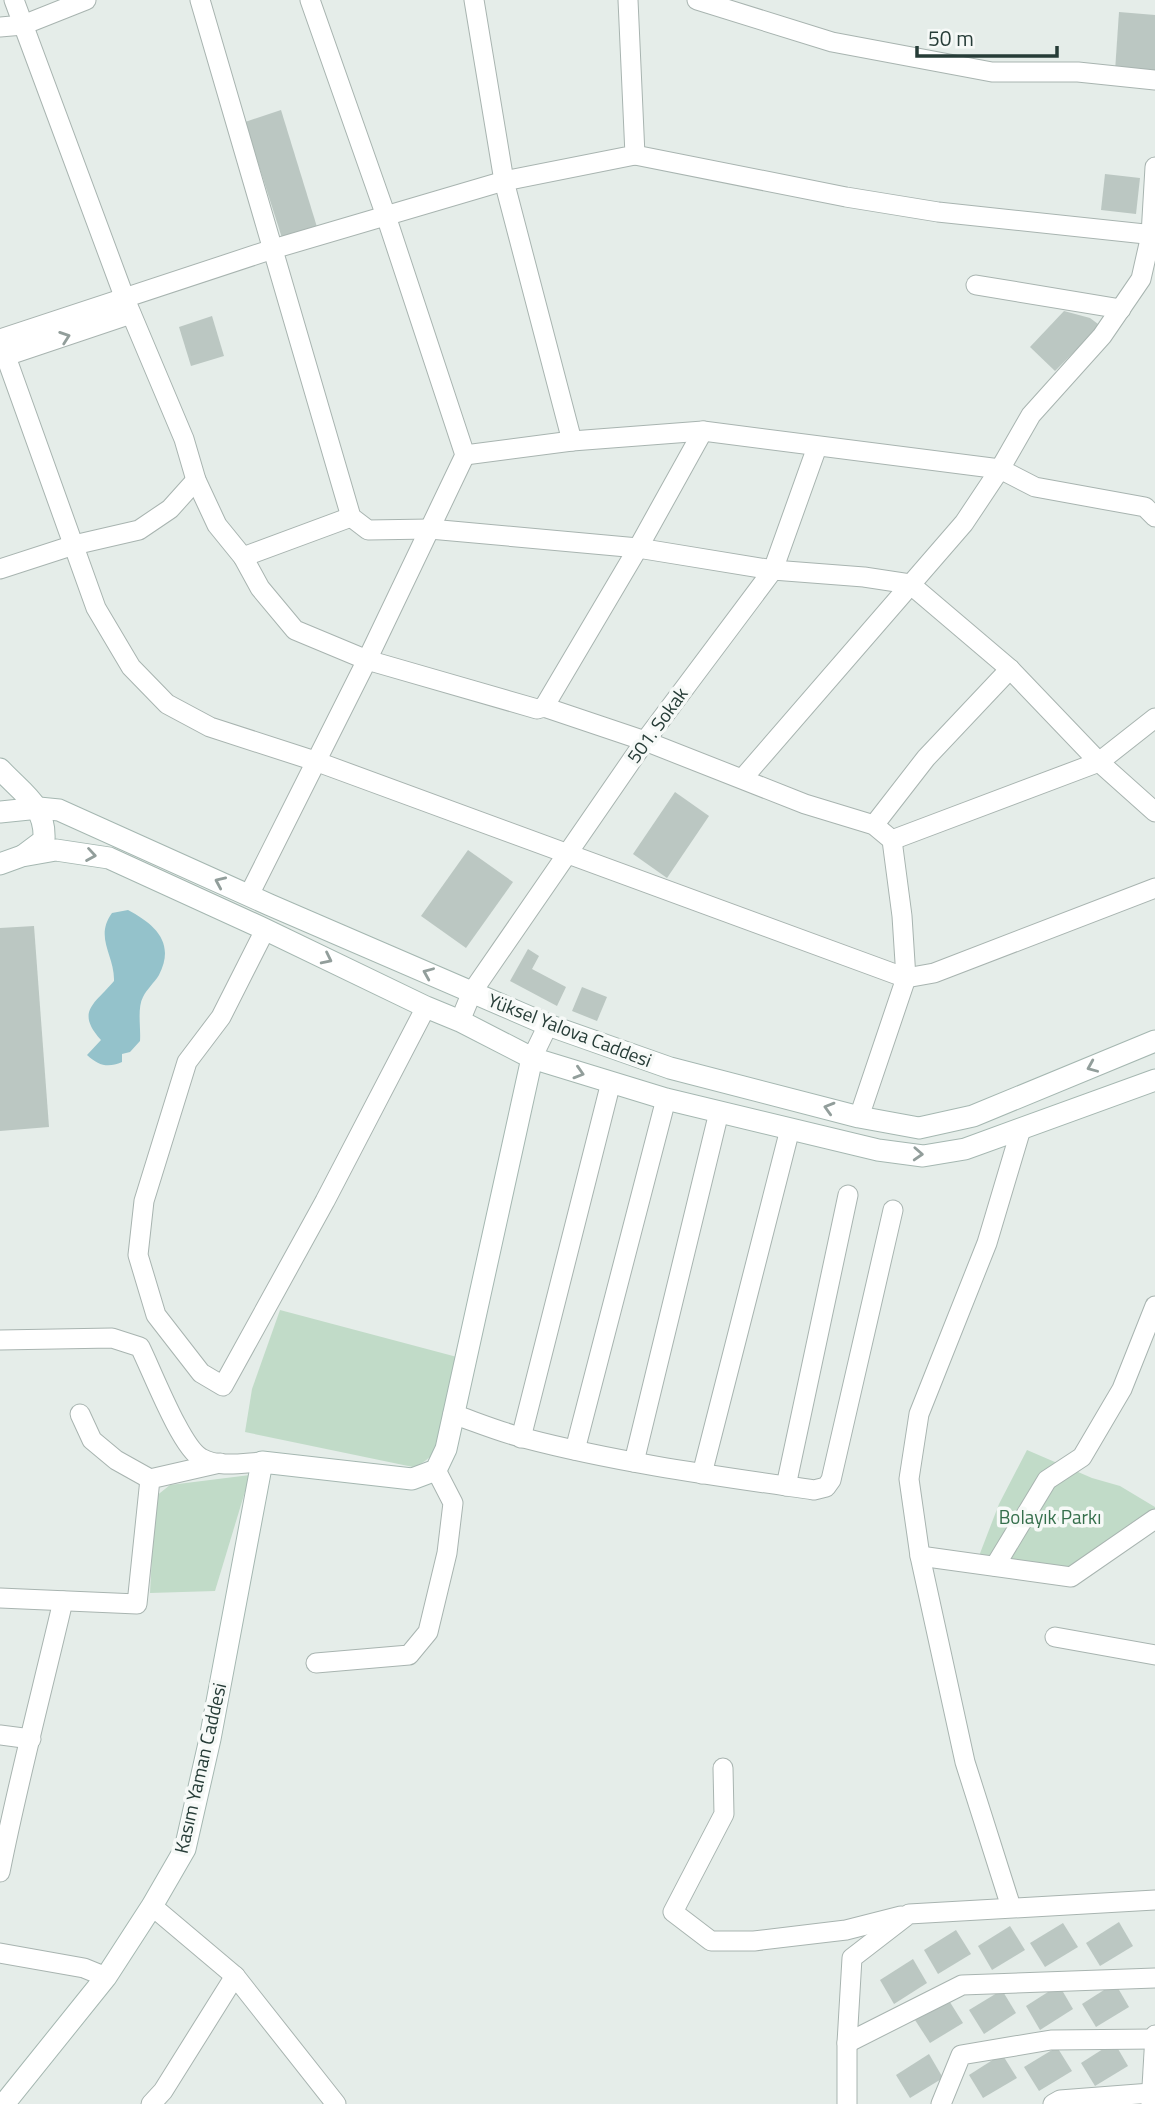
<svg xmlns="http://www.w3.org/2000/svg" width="1155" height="2104" viewBox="0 0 1155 2104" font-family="'Titillium Web',sans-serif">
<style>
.green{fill:#c1dbc8}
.water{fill:#94c2cb}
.building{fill:#bbc7c2}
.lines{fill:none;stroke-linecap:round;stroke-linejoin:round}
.street-casing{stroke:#a8b4b0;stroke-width:21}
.secondary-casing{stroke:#a5b7b1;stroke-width:23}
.street{stroke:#fff;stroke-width:19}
.secondary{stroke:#fff;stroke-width:21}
.oneway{stroke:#929e9b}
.labels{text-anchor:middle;stroke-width:7;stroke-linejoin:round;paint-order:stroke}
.street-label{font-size:19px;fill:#263c37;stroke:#f6f9f7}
.park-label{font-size:19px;fill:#356f4c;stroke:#f6f9f7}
</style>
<rect width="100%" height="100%" fill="#e5ede9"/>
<g class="green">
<path d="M280,1310L457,1357L437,1447C431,1457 425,1463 413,1467L245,1432L252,1389Z"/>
<path d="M1027,1450L1092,1478L1120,1486L1155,1507V1510L1068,1572L979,1556L999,1504Z"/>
<path d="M250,1475L215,1591L150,1593L155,1497L170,1485Z"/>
</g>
<path class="water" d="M128,910C154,924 176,942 159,975C154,983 147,989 143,997C137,1008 141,1028 140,1041L130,1052L122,1054V1062C108,1068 99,1066 87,1055L101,1040C75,1011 95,1004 114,981C115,955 94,938 112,913Z"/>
<g class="building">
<path d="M1119,12L1155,15V74L1115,71Z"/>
<path d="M281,110L317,227L282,238L245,122Z"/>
<path d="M1105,174L1140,178L1136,214L1101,210Z"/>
<path d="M1064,311L1090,318L1098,324L1094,332L1055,371L1030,347Z"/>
<path d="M212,316L224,356L191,366L179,327Z"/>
<path d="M675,792L709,816L667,878L633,854Z"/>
<path d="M468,850L513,882L466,948L421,916Z"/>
<path d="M34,926L49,1127L0,1131V928Z"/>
<path d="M528,949L539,956L532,969L566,987L557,1006L510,981Z"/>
<path d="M582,987L607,997L597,1021L572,1011Z"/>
<path d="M1119,1922L1133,1946L1100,1966L1086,1943Z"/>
<path d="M1063,1923L1078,1947L1045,1967L1030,1943Z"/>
<path d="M1010,1926L1025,1950L992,1970L978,1946Z"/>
<path d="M956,1930L971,1954L938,1974L924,1950Z"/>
<path d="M913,1959L927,1983L894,2004L880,1980Z"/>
<path d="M1115,1983L1129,2007L1096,2027L1082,2004Z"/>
<path d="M1059,1985L1073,2009L1040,2030L1026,2006Z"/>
<path d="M1002,1990L1016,2013L984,2034L969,2010Z"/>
<path d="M948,1999L963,2023L930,2043L915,2020Z"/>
<path d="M1114,2042L1128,2066L1095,2086L1081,2063Z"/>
<path d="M1057,2047L1072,2071L1039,2091L1024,2067Z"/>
<path d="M929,2054L943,2078L910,2098L896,2075Z"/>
<path d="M1002,2054L1017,2078L983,2098L969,2075Z"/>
</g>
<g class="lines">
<defs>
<g id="street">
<path d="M14,0L125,299L184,439L196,480L217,525L243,557L260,588L295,630L367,660L465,455L386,216L310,0"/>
<path d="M200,0L351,517L368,530L430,529L638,548L773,570L864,577L910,584L1010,669L1099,762L1155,812"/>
<path d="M474,0L504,181L572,441"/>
<path d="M697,0L832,42L992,72H1078L1155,80"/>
<path d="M0,27L23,25L86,0"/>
<path d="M635,155L846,197L938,212L1155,235"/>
<path d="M976,285L1121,309"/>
<path d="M0,339L273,249L504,181L635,155L628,0"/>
<path d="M0,340L96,608L131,667L167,704L210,727L315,761L906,978L934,973L1155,888"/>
<path d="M0,358L131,314"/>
<path d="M465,455L572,441L703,431L1000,469L1035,487L1145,507L1155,517"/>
<path d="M243,557L351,517"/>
<path d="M0,569L74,545L139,530L170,509L196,480"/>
<path d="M544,707L638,548L703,431"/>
<path d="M743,778L964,523L1000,469L1031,415L1102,336L1141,279L1151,235L1155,167"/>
<path d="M874,825L926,758L1010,669"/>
<path d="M892,840L1099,762L1155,718"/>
<path d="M249,895L367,660L537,709L544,707L645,741L805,804L874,825L892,840L902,916L906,978L859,1117"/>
<path d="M265,930L221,1017L187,1062L144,1201L138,1255L156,1315L201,1373L223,1386L325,1201L426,1007"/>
<path d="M460,1021L472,992L645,741L773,570L817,447"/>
<path d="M532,1058L548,1025"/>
<path d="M0,1340L112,1338L140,1347C152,1371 181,1447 201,1458C218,1468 243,1463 262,1462"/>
<path d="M80,1414L92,1440L116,1460L150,1479"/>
<path d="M453,1414C476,1422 500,1432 524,1438C619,1463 717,1476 814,1490L826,1487L831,1480L893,1210"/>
<path d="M521,1438L611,1082"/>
<path d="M575,1450L666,1099"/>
<path d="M634,1462L719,1112"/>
<path d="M702,1474L790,1129"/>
<path d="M786,1486L848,1195"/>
<path d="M920,1556L1071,1577L1155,1519"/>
<path d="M995,1566L1047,1480L1082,1457L1122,1389L1155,1306"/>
<path d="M0,1598L137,1604L150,1479L220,1463"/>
<path d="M1055,1637L1155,1655"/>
<path d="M316,1663L409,1655L428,1632L447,1553L453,1503L436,1470"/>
<path d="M0,1735L31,1739"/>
<path d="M723,1768L724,1814L673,1912L711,1941H754L846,1930L901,1916"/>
<path d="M0,1872C18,1781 42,1691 63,1601"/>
<path d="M152,1906L235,1976L336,2104"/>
<path d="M1011,1907L965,1762L920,1556L909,1479L919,1414L987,1243L1021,1129"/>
<path d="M0,1953L84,1968L106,1977"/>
<path d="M847,2043L962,1985L1155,1978"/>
<path d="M151,2104L163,2091L235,1976"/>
<path d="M847,2104V2043L852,1958L909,1914L1155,1900"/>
<path d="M941,2104L961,2055L1051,2040L1154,2039"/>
<path d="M1053,2104L1060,2100L1151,2093"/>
<path d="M1151,2104L1155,2035"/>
</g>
<g id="secondary">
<path d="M0,769C22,793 46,805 44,840L24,855"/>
<path d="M0,812L39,808L59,810L270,905L548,1025L670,1068L859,1117L919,1128L973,1116L1155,1041"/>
<path d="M0,864L22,856L56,850L109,858L260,927L426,1007L460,1021L532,1058L666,1099L878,1150L923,1156L965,1149L1155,1080"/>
<path d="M4,2104L106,1977L152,1906L185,1849L210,1739L262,1462L412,1479L436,1470L446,1449L532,1058"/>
</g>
</defs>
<use href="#street" class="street-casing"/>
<use href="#secondary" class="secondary-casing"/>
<use href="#street" class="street"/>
<use href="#secondary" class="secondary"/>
</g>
<defs><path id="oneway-chevron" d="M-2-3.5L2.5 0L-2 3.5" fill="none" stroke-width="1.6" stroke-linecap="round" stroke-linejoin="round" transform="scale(1.75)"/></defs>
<g class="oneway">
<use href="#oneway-chevron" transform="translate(65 337) rotate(-19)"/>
<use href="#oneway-chevron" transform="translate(91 855) rotate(9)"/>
<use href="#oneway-chevron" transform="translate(220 882) rotate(-156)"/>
<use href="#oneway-chevron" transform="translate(327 959) rotate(26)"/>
<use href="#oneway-chevron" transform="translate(428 973) rotate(-157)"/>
<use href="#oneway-chevron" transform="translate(1092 1067) rotate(157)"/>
<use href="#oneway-chevron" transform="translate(579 1073) rotate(17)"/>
<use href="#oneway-chevron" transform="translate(829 1108) rotate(-164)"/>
<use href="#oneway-chevron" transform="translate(918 1154) rotate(3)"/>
</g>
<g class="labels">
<g class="street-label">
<text transform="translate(657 725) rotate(-54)" y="7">501. Sokak</text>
<text transform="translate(570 1030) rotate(21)" y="7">Yüksel Yalova Caddesi</text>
<text transform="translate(200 1768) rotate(-77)" y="7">Kasım Yaman Caddesi</text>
</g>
<g class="park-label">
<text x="1050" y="1524">Bolayık Parkı</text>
</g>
</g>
<path d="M917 46v10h140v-10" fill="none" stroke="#263c37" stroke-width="3.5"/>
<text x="928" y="46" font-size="21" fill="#263c37" stroke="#f6f9f7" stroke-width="5" paint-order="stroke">50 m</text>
</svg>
